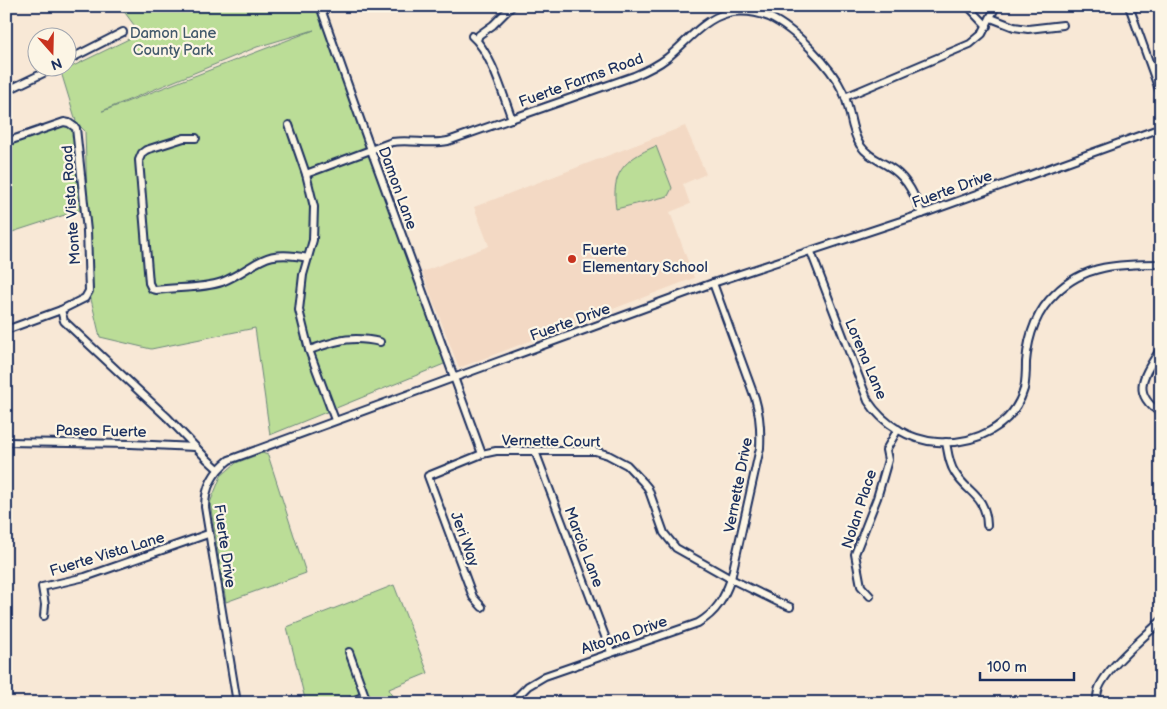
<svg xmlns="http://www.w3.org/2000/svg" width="1167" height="709" viewBox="0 0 1167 709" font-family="'Balsamiq Sans',sans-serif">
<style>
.built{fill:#f3d9c4}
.green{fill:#bbdd97;stroke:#6b867a;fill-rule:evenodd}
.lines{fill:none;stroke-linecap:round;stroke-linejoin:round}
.minor-casing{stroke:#1b2f5e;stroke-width:10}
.minor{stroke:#fcf5e5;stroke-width:6}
.poi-dot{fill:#c8321e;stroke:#fcf5e5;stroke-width:2}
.labels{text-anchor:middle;stroke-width:4.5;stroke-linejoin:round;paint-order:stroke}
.park-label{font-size:15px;fill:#435a6c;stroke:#fcf5e5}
.street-label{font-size:15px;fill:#1b2f5e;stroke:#fcf5e5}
.poi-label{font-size:15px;fill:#1b2f5e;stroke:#fcf5e5;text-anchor:start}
</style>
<rect width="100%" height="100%" fill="#f8e8d6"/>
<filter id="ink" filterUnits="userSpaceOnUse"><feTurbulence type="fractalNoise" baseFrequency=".02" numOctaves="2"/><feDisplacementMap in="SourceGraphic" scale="10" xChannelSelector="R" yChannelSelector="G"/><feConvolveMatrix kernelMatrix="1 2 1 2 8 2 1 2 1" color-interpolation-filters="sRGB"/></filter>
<g filter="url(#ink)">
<path class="built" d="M685,126L706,174L683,184L690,204L670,212L694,278L459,368L422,272L489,246L474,207Z"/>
<g class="green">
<path d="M120,6H317L449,362L270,435L255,328L151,349L100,337L90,295L85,131L76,122L80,210L6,234V146L76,121L61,72L137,35L134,25ZM314,30L103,111H102L257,47Z"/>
<path d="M656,146L672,188L668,196L616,209C611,173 623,160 656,146Z"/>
<path d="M262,453L268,455L306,573L226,602L210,503L221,476L236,463Z"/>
<path d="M394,585L428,673L389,689L395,703H306L287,627Z"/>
</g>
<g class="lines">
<defs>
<g id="minor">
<path d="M320,6L371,150L482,454"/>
<path d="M968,6L987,26"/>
<path d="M1129,6L1161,95"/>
<path d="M1130,9L1138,6"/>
<path d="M991,18L1014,27L1028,29L1063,25"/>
<path d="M472,36C491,52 503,95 512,119"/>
<path d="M477,40L479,35L493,25L512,6"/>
<path d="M68,60L123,32"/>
<path d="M6,91L54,68"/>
<path d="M845,97L970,44L982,34L996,6"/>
<path d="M289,125L306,174L314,207L313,240L303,275L299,310L309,350L335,420"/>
<path d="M196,138H184L146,150L142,153L139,160L149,283L152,289L156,290C177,287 202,289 222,282C260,266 260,248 308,258"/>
<path d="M6,142L64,122L69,123L76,128L87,231L89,291L85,298L61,310L64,321L168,418L207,459L218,469"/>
<path d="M306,174L392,142C411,139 429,145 448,141L634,76C646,71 657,66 667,58C686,43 703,19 728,13C742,10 756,12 769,17C795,29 831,66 843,92C851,109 850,129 860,145C869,158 882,161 894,170C909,181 915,197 922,214"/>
<path d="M811,252L868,401C883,424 909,440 937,442C974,445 1013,427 1024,389C1026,380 1026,371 1026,362C1028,337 1036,312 1055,294C1084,264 1121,264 1161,264"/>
<path d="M6,330L61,310"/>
<path d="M1161,348C1146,373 1128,392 1161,413"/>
<path d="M309,350C337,341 350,335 380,342"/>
<path d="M6,442L131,444L195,447"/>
<path d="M946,442C948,453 949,464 955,473C968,494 986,495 987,525"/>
<path d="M535,451L611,652"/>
<path d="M870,596L861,586L855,554L877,498L888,460L886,450L898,429"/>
<path d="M482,607L473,597L428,476L482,454L496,451H595L608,455L627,465L643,482L648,488L664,533L676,548L731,579L778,602L790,607"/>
<path d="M44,616L45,605L42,587L85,577L208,534"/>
<path d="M237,703L205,507C205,487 213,472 229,460L713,283L922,214L1161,128"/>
<path d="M347,703L365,696L349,652"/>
<path d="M511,703L528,686L545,676L698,623C717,612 724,598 731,579L760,448C761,430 760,415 755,398L713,283"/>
<path d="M1096,703C1097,699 1097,695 1098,691C1103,671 1145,636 1161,621"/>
</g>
</defs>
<use href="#minor" class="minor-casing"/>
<use href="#minor" class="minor"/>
</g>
</g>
<circle class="poi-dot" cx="572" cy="259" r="5"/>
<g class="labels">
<g class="park-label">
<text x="173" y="38">Damon Lane<tspan x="173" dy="17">County Park</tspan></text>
</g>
<g class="street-label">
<text transform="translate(581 80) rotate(-20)" y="5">Fuerte Farms Road</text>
<text transform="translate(398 188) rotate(70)" y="5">Damon Lane</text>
<text transform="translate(952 189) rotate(-20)" y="5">Fuerte Drive</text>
<text transform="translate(71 205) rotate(-94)" y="5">Monte Vista Road</text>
<text transform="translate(570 322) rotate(-20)" y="5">Fuerte Drive</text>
<text transform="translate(866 359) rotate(67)" y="5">Lorena Lane</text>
<text transform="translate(101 431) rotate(1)" y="5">Paseo Fuerte</text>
<text transform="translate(551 441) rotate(1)" y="5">Vernette Court</text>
<text transform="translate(738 485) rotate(-79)" y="5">Vernette Drive</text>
<text transform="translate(859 509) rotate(-72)" y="5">Nolan Place</text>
<text transform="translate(465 539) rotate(70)" y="5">Jeri Way</text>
<text transform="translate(225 546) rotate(82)" y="5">Fuerte Drive</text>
<text transform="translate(584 547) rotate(69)" y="5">Marcia Lane</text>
<text transform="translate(107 554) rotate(-17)" y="5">Fuerte Vista Lane</text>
<text transform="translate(624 635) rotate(-19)" y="5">Altoona Drive</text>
</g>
<g class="poi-label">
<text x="582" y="255">Fuerte<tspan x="582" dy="17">Elementary School</tspan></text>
</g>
</g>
<rect width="1167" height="709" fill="none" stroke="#fcf5e5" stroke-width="25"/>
<rect x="12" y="12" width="1142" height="684" fill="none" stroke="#1b2f5e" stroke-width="2" filter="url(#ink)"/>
<g transform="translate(52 52) rotate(160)"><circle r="24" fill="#fcf5e5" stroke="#a2a6af"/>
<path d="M0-4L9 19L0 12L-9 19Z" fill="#c8321e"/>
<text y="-8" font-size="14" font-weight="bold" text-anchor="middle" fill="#1b2f5e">N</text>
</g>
<path d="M980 672v8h94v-8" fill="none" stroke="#1b2f5e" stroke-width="2.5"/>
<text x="987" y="672" font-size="15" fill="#1b2f5e" stroke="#fcf5e5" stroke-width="4" paint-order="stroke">100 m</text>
</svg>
